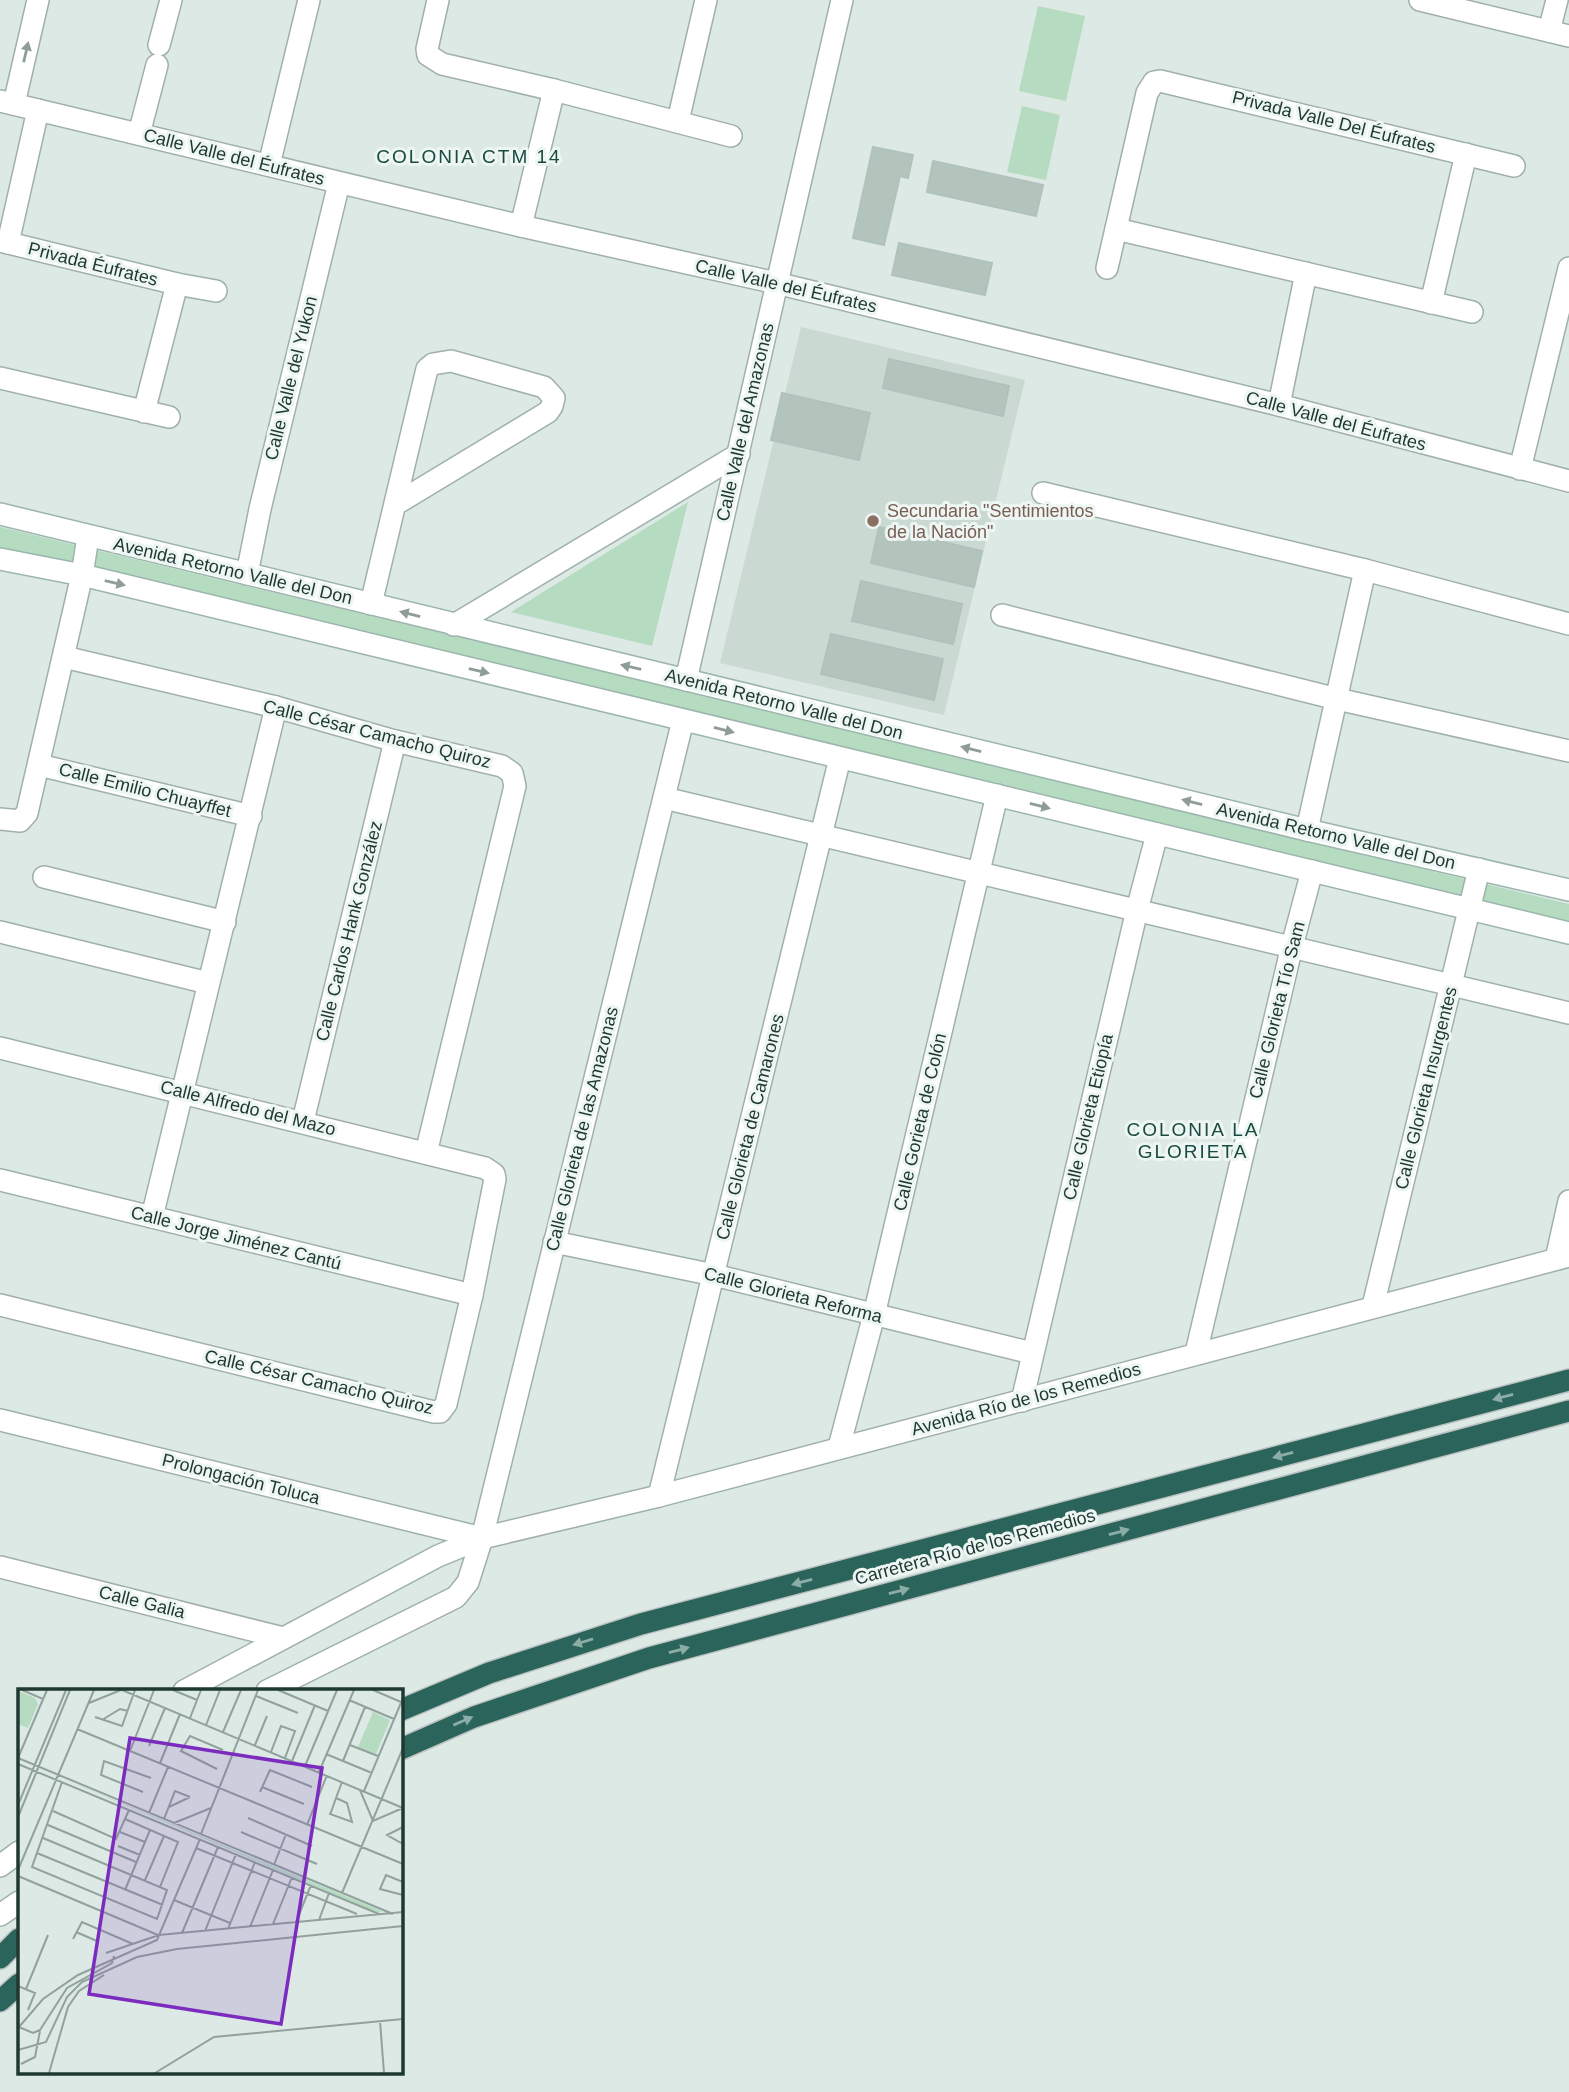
<svg xmlns="http://www.w3.org/2000/svg" width="1569" height="2092" viewBox="0 0 1569 2092" font-family="Helvetica,sans-serif">
<style>
.built{fill:#cbd9d3}
.green{fill:#b5dbc1}
.building{fill:#b3c4bd;stroke:#b0c2bb;stroke-width:2}
.lines{fill:none;stroke-linecap:round;stroke-linejoin:round}
.street-casing{stroke:#a0b0ab;stroke-width:24}
.secondary-casing{stroke:#9cb5ad;stroke-width:24}
.highway-casing{stroke:#bcc3c2;stroke-width:24}
.street{stroke:#fff;stroke-width:21}
.secondary{stroke:#fff;stroke-width:21}
.highway{stroke:#2b645a;stroke-width:21}
.oneway{fill:#8f9c98}
.oneway2{fill:#8cada6}
.education-dot{fill:#8d6e63;stroke:#edf6f2;stroke-width:2.5}
.labels{text-anchor:middle;stroke-width:6;stroke-linejoin:round;paint-order:stroke}
.street-label{font-size:18px;fill:#1f3832;stroke:#edf6f2}
.education-label{font-size:18px;fill:#785e54;stroke:#edf6f2;text-anchor:start}
.neighbourhood-label{font-size:19px;letter-spacing:2px;fill:#1b4a40;stroke:#edf6f2}
.inset-road{fill:none;stroke:#91a29d;stroke-width:2}
.view{fill:#7b2cbf;fill-opacity:0.15;stroke:#7b2cbf;stroke-width:3.5}
.inset-edge{fill:none;stroke:#1f3832;stroke-width:3.5}
</style>
<rect width="100%" height="100%" fill="#dde9e4"/>
<path class="built" d="M801,327L1025,380L944,715L720,663Z"/>
<g class="green">
<path d="M1038,6L1085,16L1066,101L1019,91Z"/>
<path d="M1022,106L1060,115L1046,180L1007,172Z"/>
<path d="M688,502L652,646L511,612Z"/>
<path d="M0,527L1569,904V929L0,550Z"/>
</g>
<g class="building">
<path d="M873,147L913,155L908,178L900,176L884,245L853,238Z"/>
<path d="M933,161L1043,185L1036,216L927,192Z"/>
<path d="M899,243L992,263L985,295L892,275Z"/>
<path d="M889,359L1009,386L1003,416L883,388Z"/>
<path d="M782,393L870,413L859,460L771,440Z"/>
<path d="M879,527L982,551L974,587L871,563Z"/>
<path d="M861,581L962,604L953,644L852,621Z"/>
<path d="M831,634L943,659L934,700L821,674Z"/>
</g>
<g class="lines">
<defs>
<g id="street">
<path d="M438,0L427,49L428,55L442,64L554,90L731,136"/>
<path d="M1420,0L1569,36"/>
<path d="M1549,31L1557,0"/>
<path d="M159,45L171,0"/>
<path d="M0,101L521,226L776,283L1279,405L1569,481"/>
<path d="M14,104L38,0"/>
<path d="M678,121L706,0"/>
<path d="M139,134L157,65"/>
<path d="M269,165L309,0"/>
<path d="M521,226L554,90"/>
<path d="M1116,229L1472,312"/>
<path d="M0,241L177,284L216,291"/>
<path d="M8,243L38,110"/>
<path d="M1107,268L1147,93L1154,82L1160,81L1514,166"/>
<path d="M1431,303L1466,154"/>
<path d="M0,378L169,417"/>
<path d="M1279,405L1306,273"/>
<path d="M144,412L177,284"/>
<path d="M1520,469L1569,268"/>
<path d="M1043,493L1365,570L1569,624"/>
<path d="M247,574L260,509L339,183"/>
<path d="M371,604L427,369L433,364L451,361L544,387L554,398L552,406L548,412L396,504"/>
<path d="M1002,615L1337,699L1569,751"/>
<path d="M454,625L739,454"/>
<path d="M64,657L276,707L395,741L502,766L512,773L515,786L426,1153"/>
<path d="M686,680L842,0"/>
<path d="M39,765L251,816"/>
<path d="M664,798L1569,1013"/>
<path d="M0,819L20,821L27,813L82,575L88,537"/>
<path d="M1307,830L1365,570"/>
<path d="M44,877L225,922"/>
<path d="M0,932L208,983"/>
<path d="M0,1048L485,1168L494,1174L495,1179L472,1295L446,1404L440,1412H434L0,1305"/>
<path d="M303,1121L395,741"/>
<path d="M0,1180L472,1295"/>
<path d="M152,1217L276,707"/>
<path d="M554,1242L714,1275L1032,1353"/>
<path d="M1556,1259L1569,1201"/>
<path d="M1373,1306L1479,869"/>
<path d="M1196,1353L1292,946L1312,871"/>
<path d="M1022,1401L1137,910L1157,834"/>
<path d="M0,1420L482,1538"/>
<path d="M839,1447L874,1315L997,795"/>
<path d="M659,1496L840,758"/>
<path d="M0,1567L283,1638"/>
<path d="M184,1691L438,1556L482,1538L659,1496L1569,1256"/>
<path d="M267,1691L456,1597L468,1582L482,1538L683,720"/>
<path d="M0,1866L19,1852"/>
<path d="M0,1915L19,1902"/>
</g>
<g id="secondary">
<path d="M0,514L1307,830L1569,890"/>
<path d="M0,559L82,575L1569,933"/>
</g>
<g id="highway">
<path d="M401,1710L489,1673L641,1624L1569,1380"/>
<path d="M401,1749L474,1717L649,1658L1569,1411"/>
<path d="M0,1958L19,1939"/>
<path d="M0,2001L19,1984"/>
</g>
</defs>
<use href="#street" class="street-casing"/>
<use href="#secondary" class="secondary-casing"/>
<use href="#highway" class="highway-casing"/>
<use href="#street" class="street"/>
<use href="#secondary" class="secondary"/>
<use href="#highway" class="highway"/>
</g>
<defs><path id="oneway-solid" d="M-6-.8H1V-3.2L6.5 0L1 3.2V.8H-6Z" transform="scale(1.75)"/></defs>
<g class="oneway">
<use href="#oneway-solid" transform="translate(26 52) rotate(-77)"/>
<use href="#oneway-solid" transform="translate(115 583) rotate(13)"/>
<use href="#oneway-solid" transform="translate(410 614) rotate(-166)"/>
<use href="#oneway-solid" transform="translate(631 667) rotate(-167)"/>
<use href="#oneway-solid" transform="translate(479 671) rotate(13)"/>
<use href="#oneway-solid" transform="translate(724 730) rotate(14)"/>
<use href="#oneway-solid" transform="translate(971 749) rotate(-166)"/>
<use href="#oneway-solid" transform="translate(1192 802) rotate(-166)"/>
<use href="#oneway-solid" transform="translate(1040 806) rotate(14)"/>
</g>
<g class="oneway2">
<use href="#oneway-solid" transform="translate(1503 1397) rotate(165)"/>
<use href="#oneway-solid" transform="translate(1283 1455) rotate(165)"/>
<use href="#oneway-solid" transform="translate(1119 1532) rotate(-15)"/>
<use href="#oneway-solid" transform="translate(802 1582) rotate(165)"/>
<use href="#oneway-solid" transform="translate(899 1591) rotate(-15)"/>
<use href="#oneway-solid" transform="translate(583 1642) rotate(163)"/>
<use href="#oneway-solid" transform="translate(679 1650) rotate(-15)"/>
<use href="#oneway-solid" transform="translate(463 1721) rotate(-23)"/>
</g>
<circle class="education-dot" cx="873" cy="521" r="7"/>
<g class="labels">
<g class="street-label">
<text transform="translate(1334 122) rotate(14)" y="6">Privada Valle Del Éufrates</text>
<text transform="translate(234 157) rotate(14)" y="6">Calle Valle del Éufrates</text>
<text transform="translate(93 264) rotate(14)" y="6">Privada Éufrates</text>
<text transform="translate(786 286) rotate(13)" y="6">Calle Valle del Éufrates</text>
<text transform="translate(291 378) rotate(-76)" y="6">Calle Valle del Yukon</text>
<text transform="translate(1336 421) rotate(15)" y="6">Calle Valle del Éufrates</text>
<text transform="translate(745 422) rotate(-77)" y="6">Calle Valle del Amazonas</text>
<text transform="translate(233 571) rotate(13)" y="6">Avenida Retorno Valle del Don</text>
<text transform="translate(784 704) rotate(14)" y="6">Avenida Retorno Valle del Don</text>
<text transform="translate(377 734) rotate(14)" y="6">Calle César Camacho Quiroz</text>
<text transform="translate(145 790) rotate(14)" y="6">Calle Emilio Chuayffet</text>
<text transform="translate(1336 836) rotate(13)" y="6">Avenida Retorno Valle del Don</text>
<text transform="translate(349 931) rotate(-76)" y="6">Calle Carlos Hank González</text>
<text transform="translate(1277 1010) rotate(-76)" y="6">Calle Glorieta Tío Sam</text>
<text transform="translate(1426 1088) rotate(-76)" y="6">Calle Glorieta Insurgentes</text>
<text transform="translate(248 1108) rotate(14)" y="6">Calle Alfredo del Mazo</text>
<text transform="translate(1088 1117) rotate(-77)" y="6">Calle Glorieta Etiopía</text>
<text transform="translate(920 1122) rotate(-77)" y="6">Calle Gorieta de Colón</text>
<text transform="translate(750 1127) rotate(-76)" y="6">Calle Glorieta de Camarones</text>
<text transform="translate(582 1129) rotate(-76)" y="6">Calle Glorieta de las Amazonas</text>
<text transform="translate(236 1238) rotate(14)" y="6">Calle Jorge Jiménez Cantú</text>
<text transform="translate(793 1295) rotate(14)" y="6">Calle Glorieta Reforma</text>
<text transform="translate(319 1382) rotate(13)" y="6">Calle César Camacho Quiroz</text>
<text transform="translate(1026 1399) rotate(-15)" y="6">Avenida Río de los Remedios</text>
<text transform="translate(241 1479) rotate(14)" y="6">Prolongación Toluca</text>
<text transform="translate(975 1547) rotate(-15)" y="6">Carretera Río de los Remedios</text>
<text transform="translate(142 1602) rotate(14)" y="6">Calle Galia</text>
</g>
<g class="education-label">
<text x="887" y="517">Secundaria "Sentimientos<tspan x="887" dy="21">de la Nación"</tspan></text>
</g>
<g class="neighbourhood-label">
<text x="469" y="163">COLONIA CTM 14</text>
<text x="1193" y="1136">COLONIA LA<tspan x="1193" dy="22">GLORIETA</tspan></text>
</g>
</g>
<g transform="translate(18 1689)">
<rect width="385" height="385" fill="#dde9e4"/>
<path d="M0,2L17,9L20,15L10,39L0,35ZM355,23L372,31L358,65L340,58ZM43,89L364,222L360,224Z" fill="#b5dbc1"/>
<path class="inset-road" d="M4,1L25,10M104,1L385,119M155,1L179,11M260,1L310,22M355,1L383,13M238,7L280,24M331,11L376,30M71,14L103,1M77,28L104,37L117,1M172,29L183,1M84,31L102,20L110,22M188,36L202,1M59,40L385,175M205,43L223,1M237,56L249,27M332,56L360,67M131,57L147,19M112,62L136,1M253,63L263,37L277,42L267,69M308,65L354,84M0,69L375,225M0,69L29,1M274,72L297,16M325,72L347,18M142,74L162,25M0,75L361,225M287,77L319,1M199,80L163,62L172,47L205,61M301,83L336,1M244,98L286,115M342,101L355,132L385,119M346,102L385,9M125,103L83,86L86,72L133,89M242,103L252,81L294,98M318,109L329,114L334,133L312,125L313,123L318,109L324,93M0,116L48,1M151,118L172,108M35,122L98,150L111,121M131,124L150,78M0,128L52,1M230,129L294,157M107,130L160,153L142,198M146,130L157,102L172,108M156,134L193,119M30,136L118,173M289,136L309,86M385,138L369,146L385,155M102,143L127,153M223,143L299,175M183,145L240,1M25,149L149,201L139,230L14,178L44,93M100,157L122,166M178,159L339,225M19,164L145,216M256,176L268,145M0,181L76,1M0,187L140,246M127,191L146,147M385,193L368,186L362,200L385,206M107,201L132,141M324,204L385,59M156,211L212,234M301,231L311,204M278,233L293,196M255,235L274,188M232,238L255,181M210,240L237,173M187,242L218,165M58,243L79,252M164,244L200,158M55,250L64,233L115,255M88,264L141,246L385,223M0,297L17,304L10,321M8,300L30,246M362,332L366,384M1,338L25,310L60,286L139,251L182,150M1,338L15,344L22,341L49,299L94,274L96,267M0,361L28,353L49,308L64,293L119,268L159,260L385,237M3,375L17,368L22,342M31,384L50,318L61,302L86,286M137,384L196,348L385,330"/>
<path class="view" d="M112,49L304,79L263,335L71,305Z"/>
<rect width="385" height="385" class="inset-edge"/>
</g>
</svg>
